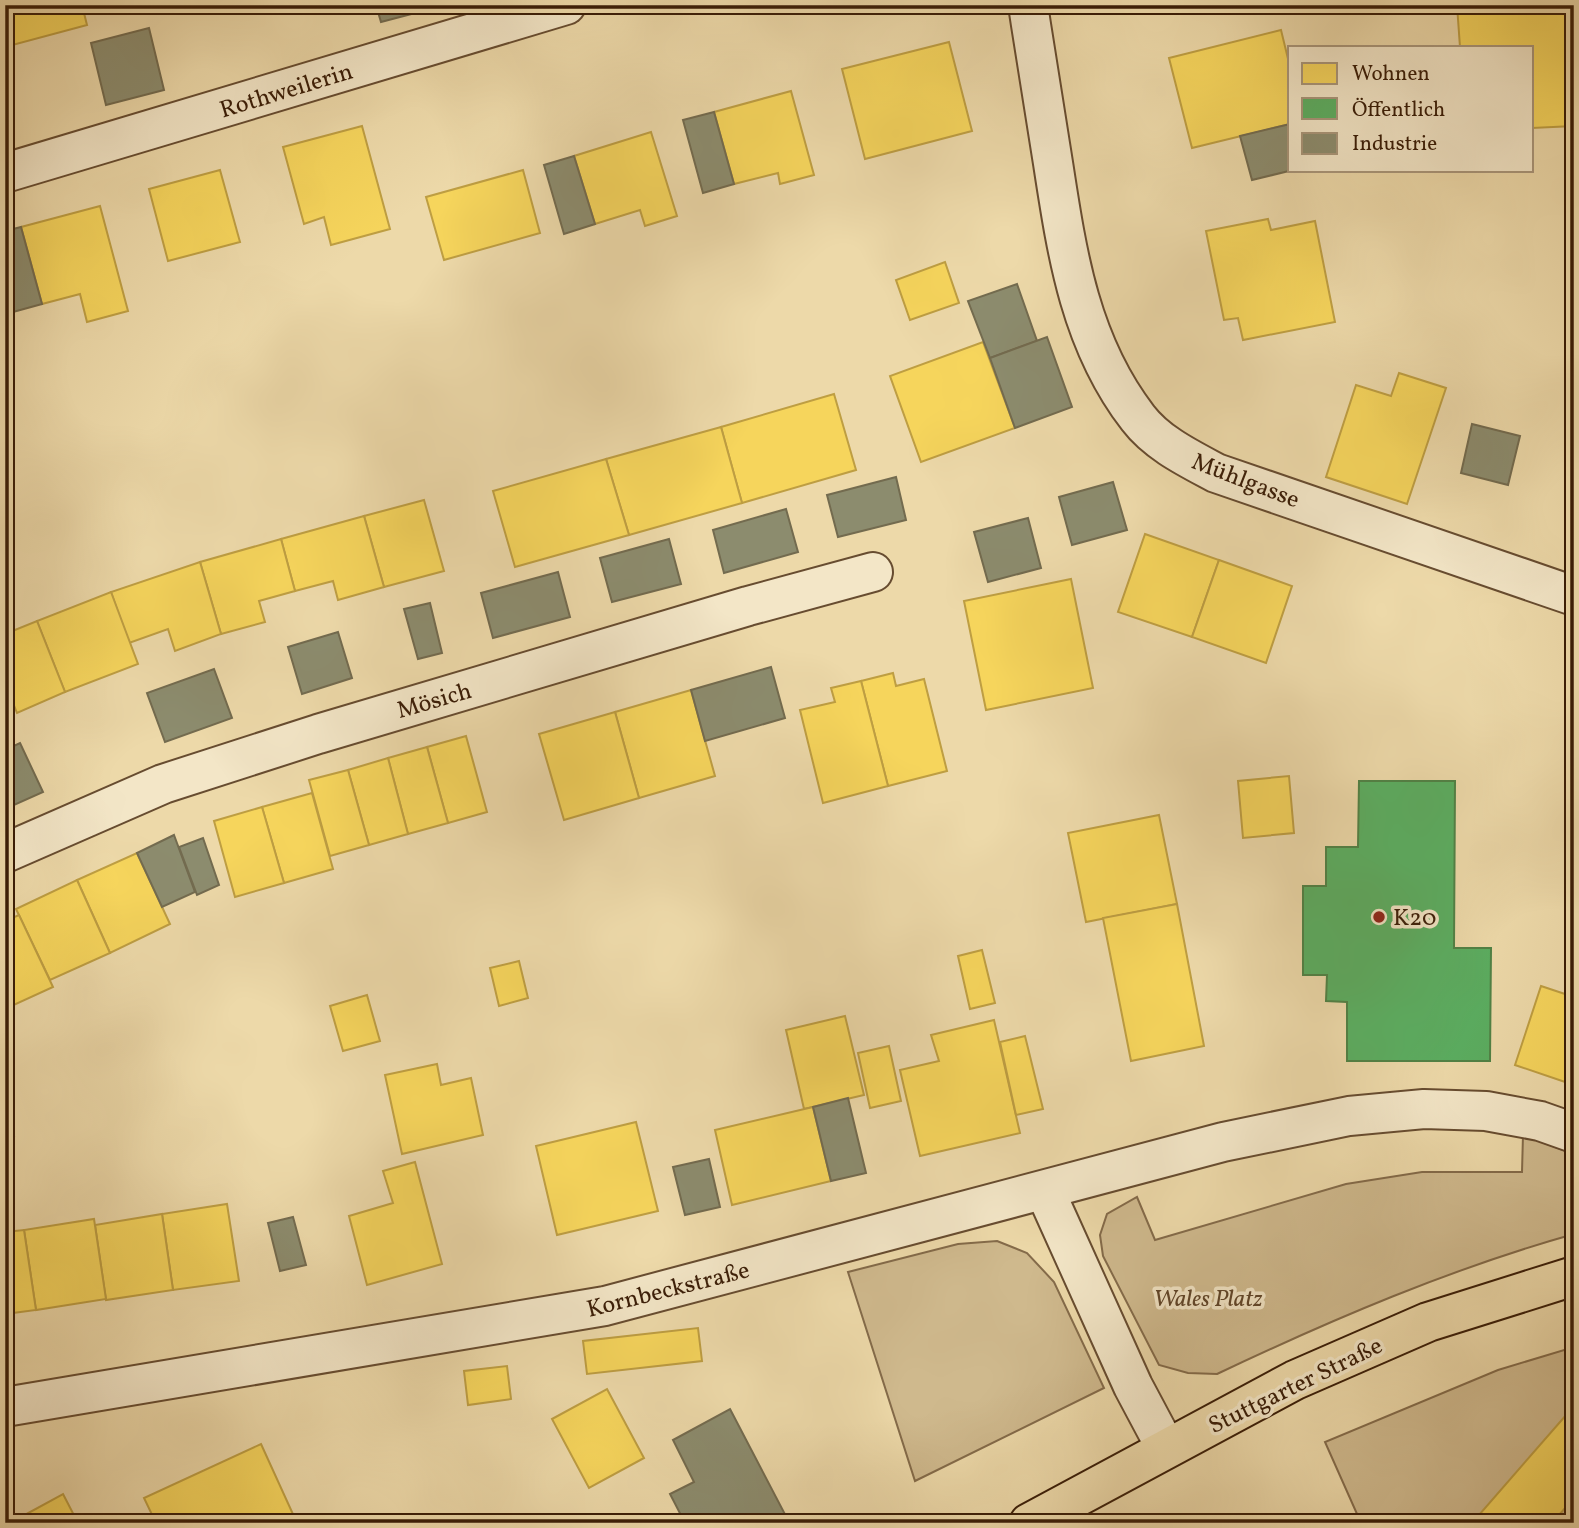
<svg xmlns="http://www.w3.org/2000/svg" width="1579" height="1528" viewBox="0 0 1579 1528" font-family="Vollkorn,serif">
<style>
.green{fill:#cfb98d;stroke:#846b4a;stroke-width:2}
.homes{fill:#f6d55c;stroke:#be9e42;stroke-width:2}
.public{fill:#5aae61;stroke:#508246;stroke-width:2}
.industry{fill:#8c8c6e;stroke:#736b4f;stroke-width:2}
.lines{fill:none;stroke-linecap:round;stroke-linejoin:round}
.minor-casing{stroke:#674c30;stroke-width:42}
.major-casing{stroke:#3a1d07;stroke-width:42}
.minor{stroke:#f3e6c7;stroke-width:38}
.major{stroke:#edd9a9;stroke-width:38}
.poi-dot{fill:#8f2418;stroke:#f3e6c7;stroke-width:2.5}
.labels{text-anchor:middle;stroke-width:7;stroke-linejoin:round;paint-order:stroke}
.street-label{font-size:24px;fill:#3a1d07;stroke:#f3e6c7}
.poi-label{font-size:24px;fill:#3a1d07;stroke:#f3e6c7;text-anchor:start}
.park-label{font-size:24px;font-style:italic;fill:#5f4428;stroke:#f3e6c7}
</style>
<rect width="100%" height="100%" fill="#edd9a9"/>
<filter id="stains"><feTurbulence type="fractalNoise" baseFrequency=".00286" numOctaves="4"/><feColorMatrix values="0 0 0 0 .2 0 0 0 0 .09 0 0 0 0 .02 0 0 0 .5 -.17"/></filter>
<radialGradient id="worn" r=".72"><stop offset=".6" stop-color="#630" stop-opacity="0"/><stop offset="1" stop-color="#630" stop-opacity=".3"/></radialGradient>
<g class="green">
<path d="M1523,1135L1574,1154V1234C1450,1269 1333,1319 1217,1374L1188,1373L1159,1365L1103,1256L1100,1235L1107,1214L1137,1197L1155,1240L1346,1184L1422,1172H1522Z"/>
<path d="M997,1241L1027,1253L1054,1282L1104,1388L915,1481L848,1272L958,1244Z"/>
<path d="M1574,1347V1523H1361L1325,1442L1498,1370Z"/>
</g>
<g class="homes">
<path d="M5,5H82L87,25L5,47Z"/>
<path d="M1457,5H1574V126L1532,128V47H1460Z"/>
<path d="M1281,30L1290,67V124L1192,148L1169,58Z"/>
<path d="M949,42L972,131L865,159L842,69Z"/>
<path d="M791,91L814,175L780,184L778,173L734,184L714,112Z"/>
<path d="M362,126L390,229L331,245L324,217L304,224L283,147Z"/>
<path d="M651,132L677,216L645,226L640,210L595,224L574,156Z"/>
<path d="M220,170L240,242L168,261L149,189Z"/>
<path d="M523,170L540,233L444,260L426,197Z"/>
<path d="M100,206L128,311L87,322L80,294L42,304L21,227Z"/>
<path d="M1268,219L1271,230L1315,221L1335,322L1243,340L1238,318L1224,320L1206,231Z"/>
<path d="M945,262L959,303L910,320L896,280Z"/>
<path d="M983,342L1015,428L921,462L890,376Z"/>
<path d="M1399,373L1446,388L1407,504L1326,477L1356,385L1391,396Z"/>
<path d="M834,394L856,470L742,503L721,427Z"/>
<path d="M721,427L742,503L629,535L606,459Z"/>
<path d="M606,459L629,535L515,567L493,491Z"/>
<path d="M424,500L444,571L384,587L364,516Z"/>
<path d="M364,516L384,587L338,600L333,581L295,591L281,539Z"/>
<path d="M1145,534L1219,560L1192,637L1118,612Z"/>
<path d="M281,539L295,591L259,601L265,622L221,634L200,562Z"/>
<path d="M1219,560L1292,586L1266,663L1192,637Z"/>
<path d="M200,562L221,634L175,651L168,629L129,643L111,592Z"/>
<path d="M1071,579L1093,688L986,710L964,601Z"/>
<path d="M111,592L138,664L65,692L37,621Z"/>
<path d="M37,621L65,692L17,713L9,693L5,695V634Z"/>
<path d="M893,673L896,686L924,679L947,771L888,786L861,681Z"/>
<path d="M861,681L888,786L823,803L800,710L835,702L831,688Z"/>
<path d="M691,690L715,776L639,798L615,712Z"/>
<path d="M615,712L639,798L564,820L539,734Z"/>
<path d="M466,736L487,812L448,823L427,747Z"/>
<path d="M427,747L448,823L408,834L388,758Z"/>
<path d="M388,758L408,834L369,845L348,770Z"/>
<path d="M348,770L369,845L330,856L309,780Z"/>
<path d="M1289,776L1294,833L1243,838L1238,781Z"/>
<path d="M312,793L333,869L284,883L262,807Z"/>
<path d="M262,807L284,883L235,897L214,821Z"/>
<path d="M1159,815L1177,904L1086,922L1068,833Z"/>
<path d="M137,853L170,924L110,953L77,880Z"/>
<path d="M77,880L110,953L50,980L16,909Z"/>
<path d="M1177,904L1204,1046L1131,1061L1103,918Z"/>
<path d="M19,915L53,987L5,1009V921Z"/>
<path d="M982,950L995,1003L970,1009L958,956Z"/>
<path d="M519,961L528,998L499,1006L490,968Z"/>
<path d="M1541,986L1574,997V1085L1515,1065Z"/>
<path d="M367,995L380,1041L343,1051L330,1006Z"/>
<path d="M845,1016L864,1095L804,1109L786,1030Z"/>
<path d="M994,1020L1020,1133L920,1156L900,1070L939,1061L931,1035Z"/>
<path d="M1025,1036L1043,1109L1016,1115L1000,1042Z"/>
<path d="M889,1046L901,1101L870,1108L858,1053Z"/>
<path d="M437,1064L441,1085L471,1078L483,1135L402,1154L385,1075Z"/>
<path d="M813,1107L831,1181L732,1205L715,1130Z"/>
<path d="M7,1109L14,1136L5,1139V1110Z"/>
<path d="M636,1122L658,1211L557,1235L536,1146Z"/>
<path d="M415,1162L442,1264L367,1285L349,1216L393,1203L383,1171Z"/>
<path d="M227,1204L239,1281L173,1290L162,1214Z"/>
<path d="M162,1214L173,1290L106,1300L95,1225Z"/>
<path d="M94,1219L106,1299L36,1310L24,1230Z"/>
<path d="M24,1230L36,1310L5,1314V1232Z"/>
<path d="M698,1328L702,1361L587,1374L583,1341Z"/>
<path d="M507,1366L511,1399L468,1405L464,1371Z"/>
<path d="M607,1389L644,1458L589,1488L552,1419Z"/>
<path d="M1567,1414L1574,1420V1498L1552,1523H1472Z"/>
<path d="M261,1444L297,1523H156L144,1498Z"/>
<path d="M63,1494L78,1523H10Z"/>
</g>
<path class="public" d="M1359,781H1455L1454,948H1491L1490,1061H1347V1002L1326,1001L1327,975H1303V886H1326V847H1358Z"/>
<g class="industry">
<path d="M376,5H417L419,12L381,22Z"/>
<path d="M417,5H443L419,12Z"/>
<path d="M149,28L164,90L106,105L91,43Z"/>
<path d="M714,112L734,184L703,193L683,120Z"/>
<path d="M1290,124V170H1293L1252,180L1240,136Z"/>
<path d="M574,156L595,224L564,234L544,165Z"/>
<path d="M21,227L42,304L13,312L5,282V231Z"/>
<path d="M1017,284L1037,341L990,358L968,301Z"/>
<path d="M1047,337L1072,407L1015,428L990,358Z"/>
<path d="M1472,424L1520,436L1508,485L1461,473Z"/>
<path d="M896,477L906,520L838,537L827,495Z"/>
<path d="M1113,482L1127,530L1072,545L1059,497Z"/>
<path d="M786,509L798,552L724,573L713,530Z"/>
<path d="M1028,518L1041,568L988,582L974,532Z"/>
<path d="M669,539L681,584L612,602L600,558Z"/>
<path d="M558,572L570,617L493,638L481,593Z"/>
<path d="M430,603L442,653L418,659L404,609Z"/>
<path d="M338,632L352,678L302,694L288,647Z"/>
<path d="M771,667L785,718L705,741L691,690Z"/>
<path d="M214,669L232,718L165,742L147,693Z"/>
<path d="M20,743L43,792L5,809V750Z"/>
<path d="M174,835L195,892L162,907L137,853Z"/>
<path d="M203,838L219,885L197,895L179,847Z"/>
<path d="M848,1098L866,1173L831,1181L813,1107Z"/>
<path d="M709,1159L720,1207L685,1215L673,1167Z"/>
<path d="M293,1217L306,1265L280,1271L268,1223Z"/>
<path d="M730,1409L789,1522L787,1523H685L670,1494L694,1482L673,1440Z"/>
</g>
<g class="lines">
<defs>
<g id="minor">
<path d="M1028,5C1036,58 1045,111 1053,163C1067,254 1080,343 1138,418C1157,443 1188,458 1216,473L1574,596"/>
<path d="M5,173L566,5"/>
<path d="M5,853L163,784L318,734L748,606L873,572"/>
<path d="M1045,1191L1133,1386L1166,1448"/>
<path d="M5,1407L605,1306L1223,1142L1349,1116L1424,1109L1486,1111L1540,1121L1574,1133"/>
</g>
<path id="major" d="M1029,1523L1295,1380L1428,1322L1574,1276"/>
</defs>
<use href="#minor" class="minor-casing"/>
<use href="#major" class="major-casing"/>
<use href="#minor" class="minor"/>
<use href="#major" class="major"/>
</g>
<circle class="poi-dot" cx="1379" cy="917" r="7"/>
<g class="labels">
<g class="street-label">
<text transform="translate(286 90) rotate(-17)" y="8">Rothweilerin</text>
<text transform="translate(1246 480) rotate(21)" y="8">Mühlgasse</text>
<text transform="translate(434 700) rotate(-16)" y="8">Mösich</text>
<text transform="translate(668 1289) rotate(-14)" y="8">Kornbeckstraße</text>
<text transform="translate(1295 1385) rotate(-26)" y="8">Stuttgarter Straße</text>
</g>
<g class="poi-label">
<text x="1393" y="925">K20</text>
</g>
<g class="park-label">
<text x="1208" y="1306">Wales Platz</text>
</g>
</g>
<rect width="1579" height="1528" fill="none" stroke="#edd9a9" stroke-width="28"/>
<rect x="7" y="7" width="1565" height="1514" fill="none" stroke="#3a1d07" stroke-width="3.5"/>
<rect x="14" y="14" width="1551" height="1500" fill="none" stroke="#3a1d07" stroke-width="2"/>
<rect x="1288" y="46" width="245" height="126" fill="#f3e6c7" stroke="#a9967a" stroke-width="2"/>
<rect x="1302" y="63" width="35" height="21" fill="#f6d55c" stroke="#a9967a" stroke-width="2"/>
<text x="1352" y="80" font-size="21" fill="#3a1d07">Wohnen</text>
<rect x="1302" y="98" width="35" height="21" fill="#5aae61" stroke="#a9967a" stroke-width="2"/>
<text x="1352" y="116" font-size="21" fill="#3a1d07">Öffentlich</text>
<rect x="1302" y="133" width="35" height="21" fill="#8c8c6e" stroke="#a9967a" stroke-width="2"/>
<text x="1352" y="150" font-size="21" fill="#3a1d07">Industrie</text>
<rect width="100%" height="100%" filter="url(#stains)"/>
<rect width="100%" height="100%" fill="url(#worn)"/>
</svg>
